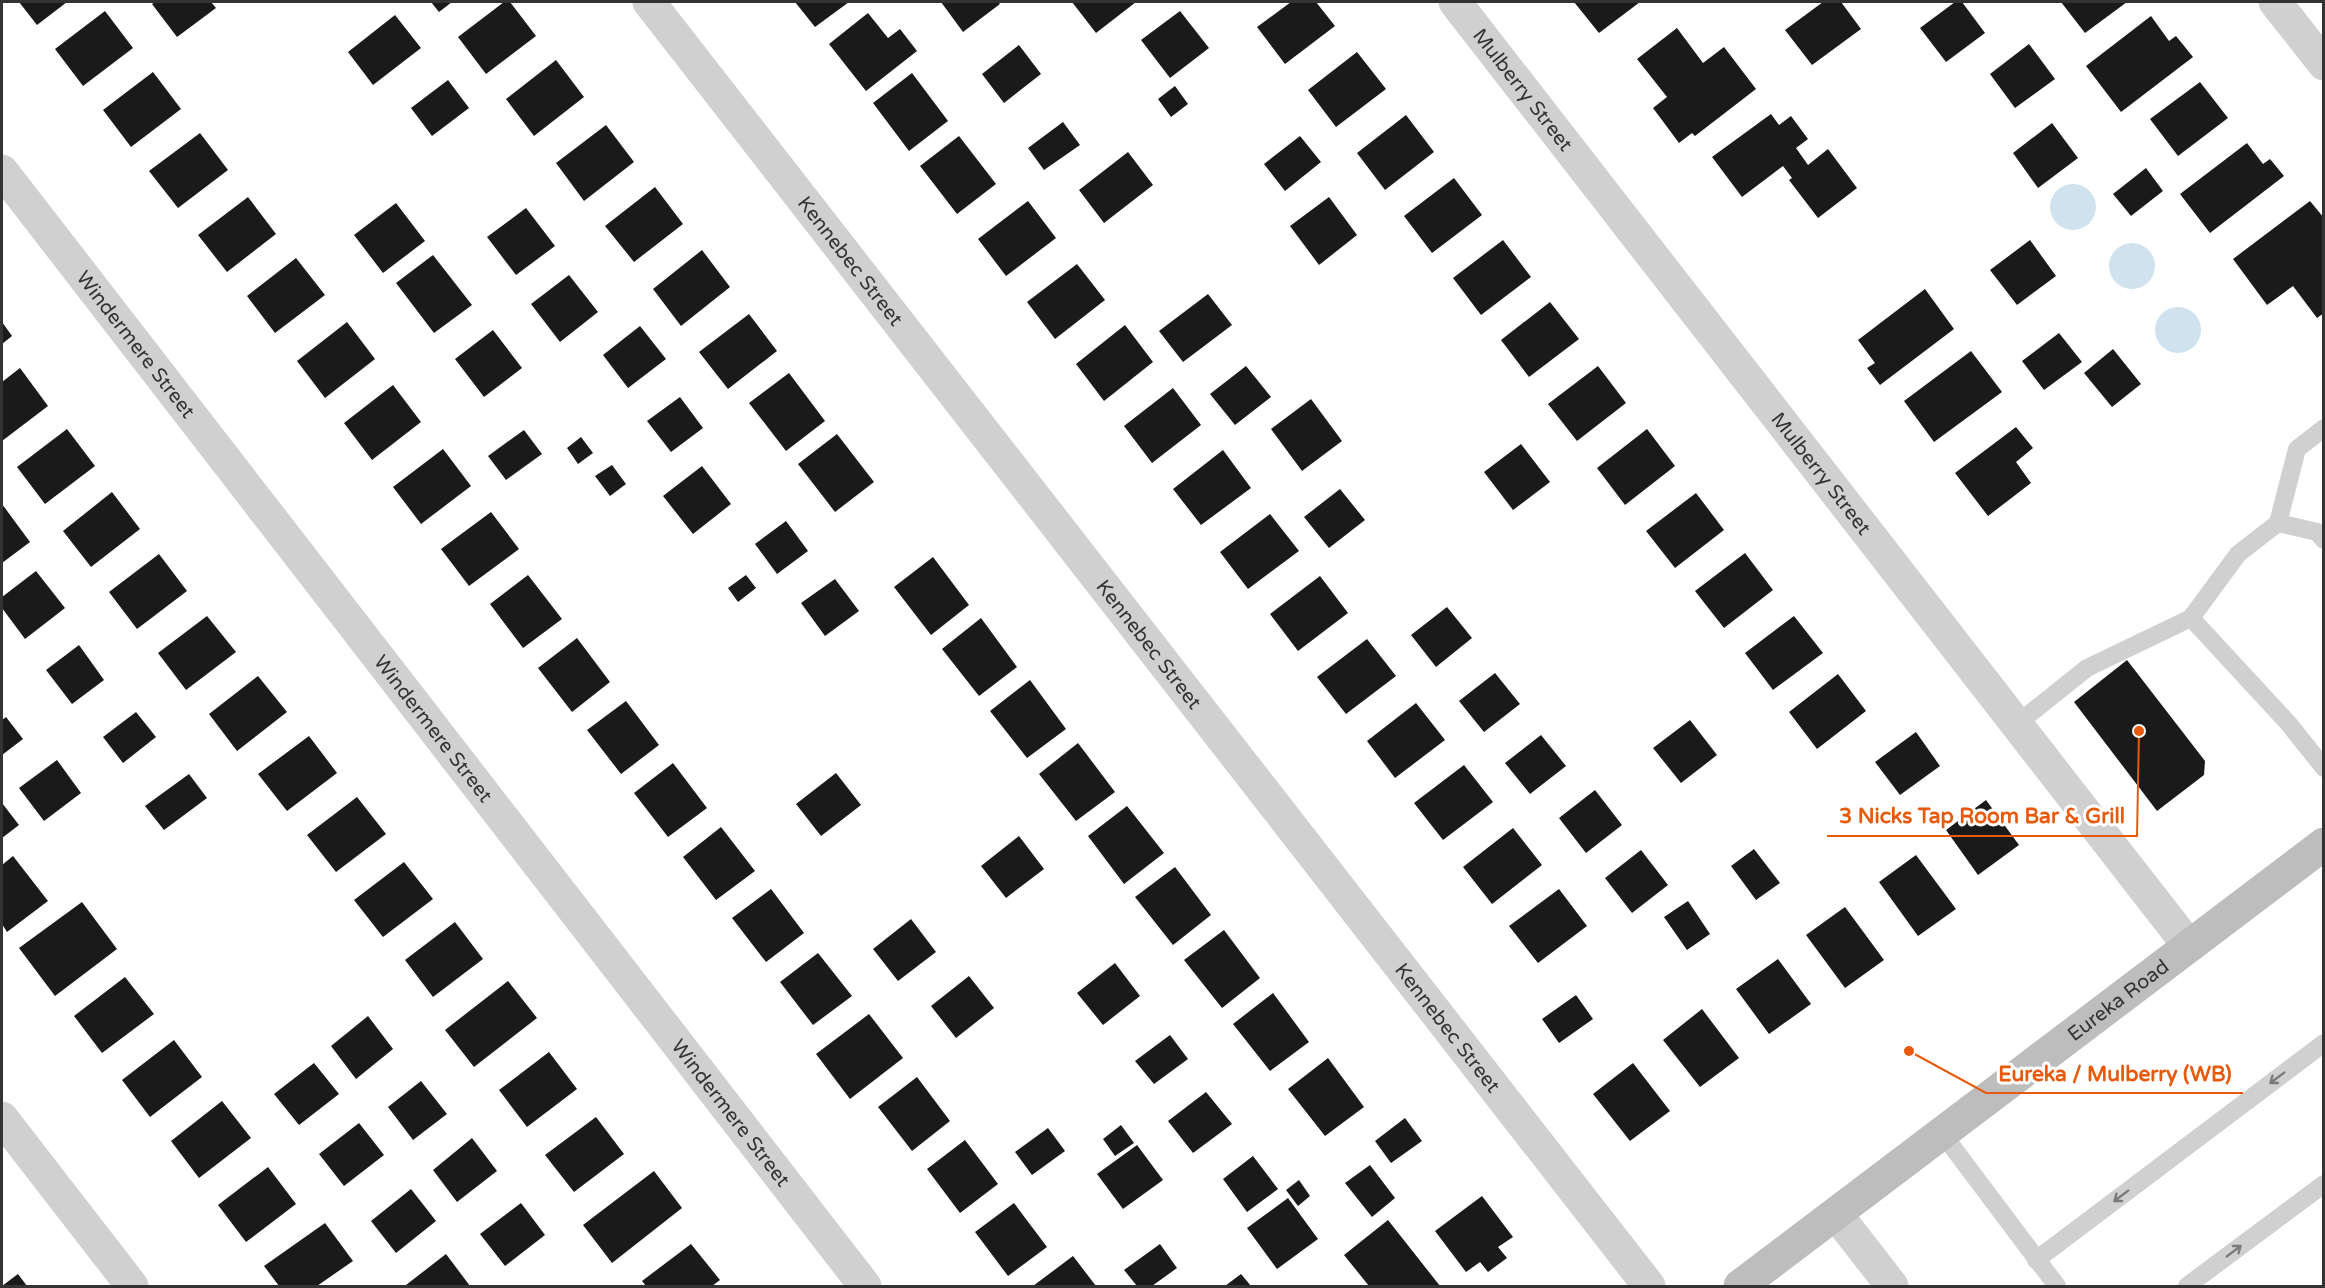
<svg xmlns="http://www.w3.org/2000/svg" width="2325" height="1288" viewBox="0 0 2325 1288" font-family="'Varela Round',sans-serif">
<style>
.water{fill:#cfe2ee}
.building{fill:#1a1a1a}
.lines{fill:none;stroke-linecap:round;stroke-linejoin:round}
.lane{stroke:#d0d0d0;stroke-width:18}
.street{stroke:#d0d0d0;stroke-width:33}
.secondary{stroke:#bdbdbd;stroke-width:33}
.oneway{stroke:#7a7a7a}
.labels{text-anchor:middle;stroke-width:6;stroke-linejoin:round;paint-order:stroke}
.street-label{font-size:20px;fill:#333;stroke:#fff}
.leader{fill:none;stroke:#e8590c;stroke-width:2}
.callout-dot{fill:#e8590c;stroke:#fff;stroke-width:2}
.callout-label{font-size:21px;text-anchor:middle;font-weight:bold;fill:#e8590c;stroke:#fff;stroke-width:6;stroke-linejoin:round;paint-order:stroke}
</style>
<rect width="100%" height="100%" fill="#fff"/>
<g class="water">
<circle cx="2073" cy="207" r="23"/>
<circle cx="2132" cy="266" r="23"/>
<circle cx="2178" cy="330" r="23"/>
</g>
<g class="building">
<path d="M19,2H67L37,25Z"/>
<path d="M155,2H211L216,8L177,37L152,4Z"/>
<path d="M431,2H452L439,12Z"/>
<path d="M504,2H510L536,36L486,74L458,37Z"/>
<path d="M795,2H849L815,27Z"/>
<path d="M941,2H998L1000,4L963,32Z"/>
<path d="M1072,2H1136L1096,33Z"/>
<path d="M1291,2H1316L1335,26L1285,64L1257,27Z"/>
<path d="M1574,2H1640L1599,33Z"/>
<path d="M1823,2H1841L1861,29L1812,65L1785,30Z"/>
<path d="M1955,2H1962L1985,33L1946,62L1920,28Z"/>
<path d="M2061,2H2127L2085,33Z"/>
<path d="M105,11L133,48L83,86L55,49Z"/>
<path d="M1180,11L1209,48L1170,78L1141,40Z"/>
<path d="M868,13L888,38L900,29L917,51L866,91L829,44Z"/>
<path d="M395,15L421,48L373,85L348,52Z"/>
<path d="M2151,16L2169,41L2176,36L2193,57L2121,112L2086,66Z"/>
<path d="M1677,28L1703,63L1724,47L1756,89L1695,136L1692,133L1679,143L1653,108L1667,97L1637,59Z"/>
<path d="M2029,44L2055,79L2015,108L1990,74Z"/>
<path d="M1019,45L1041,74L1004,103L982,74Z"/>
<path d="M1357,52L1386,89L1336,127L1308,90Z"/>
<path d="M556,60L584,97L534,136L506,99Z"/>
<path d="M153,72L181,109L131,147L103,110Z"/>
<path d="M912,73L948,121L909,151L873,103Z"/>
<path d="M448,80L469,108L432,136L411,108Z"/>
<path d="M2200,82L2228,118L2178,156L2150,119Z"/>
<path d="M1175,86L1188,104L1171,117L1158,99Z"/>
<path d="M1771,114L1779,125L1791,116L1808,139L1796,148L1808,165L1828,149L1857,188L1818,218L1789,180L1792,178L1783,166L1742,197L1712,157Z"/>
<path d="M1406,115L1434,152L1385,190L1357,153Z"/>
<path d="M1063,122L1080,145L1044,170L1028,148Z"/>
<path d="M2052,123L2078,158L2038,188L2013,153Z"/>
<path d="M606,125L634,162L584,201L556,163Z"/>
<path d="M200,133L228,170L178,208L149,171Z"/>
<path d="M959,136L996,184L957,214L920,166Z"/>
<path d="M1300,136L1321,162L1285,191L1264,164Z"/>
<path d="M2247,143L2263,164L2270,159L2284,176L2210,233L2180,194Z"/>
<path d="M1128,152L1153,185L1104,223L1079,190Z"/>
<path d="M2146,168L2163,191L2131,216L2113,194Z"/>
<path d="M1454,178L1482,215L1432,253L1404,216Z"/>
<path d="M655,187L683,224L634,262L605,226Z"/>
<path d="M248,197L276,234L227,272L198,235Z"/>
<path d="M1329,197L1357,235L1319,265L1290,226Z"/>
<path d="M1028,201L1056,238L1006,276L978,239Z"/>
<path d="M2310,201L2324,218V313L2317,318L2293,286L2267,305L2233,259Z"/>
<path d="M396,203L425,241L383,273L354,235Z"/>
<path d="M526,208L555,246L516,275L487,237Z"/>
<path d="M1503,240L1531,277L1481,315L1453,278Z"/>
<path d="M2030,240L2056,276L2017,305L1990,270Z"/>
<path d="M702,250L730,287L681,326L653,289Z"/>
<path d="M433,255L472,305L434,333L396,283Z"/>
<path d="M296,258L325,295L275,333L247,296Z"/>
<path d="M1077,264L1105,300L1055,339L1027,302Z"/>
<path d="M569,275L598,312L560,342L531,304Z"/>
<path d="M1925,289L1954,329L1880,385L1867,368L1875,363L1858,340Z"/>
<path d="M1208,294L1232,325L1183,362L1159,331Z"/>
<path d="M1550,302L1579,339L1529,377L1501,340Z"/>
<path d="M749,314L777,351L728,389L699,352Z"/>
<path d="M2,322L12,336L2,344Z"/>
<path d="M347,322L375,359L325,398L297,361Z"/>
<path d="M1125,325L1153,362L1104,401L1076,364Z"/>
<path d="M640,326L666,359L628,388L603,355Z"/>
<path d="M493,330L522,368L484,397L455,359Z"/>
<path d="M2059,333L2082,362L2044,390L2022,361Z"/>
<path d="M2113,349L2141,384L2112,407L2084,373Z"/>
<path d="M1971,351L2002,392L1934,442L1904,401Z"/>
<path d="M1246,366L1271,397L1235,425L1210,394Z"/>
<path d="M1598,366L1626,403L1577,441L1548,404Z"/>
<path d="M20,368L48,406L2,441V382Z"/>
<path d="M789,373L825,421L786,451L749,403Z"/>
<path d="M393,385L421,422L372,460L344,423Z"/>
<path d="M1173,388L1201,425L1152,463L1124,426Z"/>
<path d="M680,397L703,428L671,452L647,421Z"/>
<path d="M1311,399L1342,441L1302,471L1271,429Z"/>
<path d="M2016,427L2033,448L2016,462L2031,483L1988,516L1955,473Z"/>
<path d="M67,429L95,466L45,504L17,467Z"/>
<path d="M1647,429L1675,466L1625,505L1597,468Z"/>
<path d="M524,430L542,454L506,480L488,456Z"/>
<path d="M837,434L874,482L835,512L798,464Z"/>
<path d="M581,437L593,453L578,464L567,448Z"/>
<path d="M1521,444L1550,482L1513,510L1484,472Z"/>
<path d="M443,449L471,486L421,524L393,487Z"/>
<path d="M1223,450L1251,488L1201,525L1173,489Z"/>
<path d="M612,465L626,484L610,496L595,476Z"/>
<path d="M702,466L731,504L693,534L663,496Z"/>
<path d="M1340,489L1365,520L1329,548L1304,517Z"/>
<path d="M112,492L140,529L91,567L63,531Z"/>
<path d="M1696,493L1724,530L1675,568L1646,531Z"/>
<path d="M2,504L30,542L2,563Z"/>
<path d="M491,512L519,549L469,586L441,549Z"/>
<path d="M1270,514L1299,551L1248,589L1220,552Z"/>
<path d="M786,521L808,551L777,574L755,544Z"/>
<path d="M1745,553L1773,590L1724,628L1695,591Z"/>
<path d="M159,554L187,591L137,629L109,592Z"/>
<path d="M933,557L969,605L931,635L894,587Z"/>
<path d="M36,571L65,608L25,639L2,608V597Z"/>
<path d="M528,575L562,619L523,648L490,604Z"/>
<path d="M746,575L756,588L738,602L728,588Z"/>
<path d="M1320,576L1348,613L1298,651L1270,614Z"/>
<path d="M835,579L859,611L825,636L801,603Z"/>
<path d="M1447,607L1472,638L1436,667L1411,635Z"/>
<path d="M207,616L236,652L186,690L158,653Z"/>
<path d="M1794,616L1823,653L1773,690L1745,653Z"/>
<path d="M981,618L1017,667L979,696L942,649Z"/>
<path d="M577,638L610,682L572,712L538,668Z"/>
<path d="M1367,639L1396,676L1346,714L1317,677Z"/>
<path d="M79,645L104,680L72,704L46,670Z"/>
<path d="M2127,660L2205,761L2204,775L2157,811L2074,702Z"/>
<path d="M1495,673L1520,704L1484,732L1459,701Z"/>
<path d="M1838,674L1866,711L1817,749L1789,712Z"/>
<path d="M258,676L287,712L237,751L209,714Z"/>
<path d="M1030,680L1066,729L1027,758L990,711Z"/>
<path d="M626,701L659,745L621,774L587,730Z"/>
<path d="M1416,703L1445,740L1395,778L1367,741Z"/>
<path d="M136,712L156,737L123,763L103,737Z"/>
<path d="M6,717L23,739L2,755V720Z"/>
<path d="M1690,720L1717,755L1681,783L1653,748Z"/>
<path d="M1916,732L1940,766L1900,795L1875,762Z"/>
<path d="M1541,735L1566,766L1530,794L1505,763Z"/>
<path d="M309,736L337,773L287,811L258,774Z"/>
<path d="M1078,743L1115,792L1076,821L1039,774Z"/>
<path d="M57,760L81,793L44,821L19,788Z"/>
<path d="M673,763L707,808L668,837L634,793Z"/>
<path d="M1464,765L1493,802L1443,840L1414,803Z"/>
<path d="M836,773L861,805L821,836L796,804Z"/>
<path d="M189,774L207,798L164,830L145,806Z"/>
<path d="M1595,790L1622,825L1586,853L1559,818Z"/>
<path d="M357,797L386,834L336,872L307,835Z"/>
<path d="M1986,800L2019,845L1978,875L1946,830Z"/>
<path d="M2,803L19,825L2,838Z"/>
<path d="M1127,806L1164,853L1124,884L1088,836Z"/>
<path d="M721,827L755,871L716,900L683,857Z"/>
<path d="M1513,828L1542,865L1492,904L1463,867Z"/>
<path d="M1019,836L1044,869L1006,898L981,866Z"/>
<path d="M1754,849L1780,883L1756,900L1731,866Z"/>
<path d="M1641,850L1668,885L1632,913L1605,878Z"/>
<path d="M1916,855L1956,909L1918,936L1879,882Z"/>
<path d="M13,856L48,901L7,932L2,924V865Z"/>
<path d="M404,862L433,899L383,937L354,900Z"/>
<path d="M1175,867L1211,915L1173,945L1135,897Z"/>
<path d="M771,889L804,933L766,962L732,918Z"/>
<path d="M1559,889L1587,926L1538,963L1509,926Z"/>
<path d="M1688,901L1710,934L1687,950L1664,917Z"/>
<path d="M82,902L117,949L55,996L19,948Z"/>
<path d="M1845,907L1884,960L1845,988L1806,935Z"/>
<path d="M911,919L936,952L898,981L873,949Z"/>
<path d="M455,922L483,959L433,997L405,960Z"/>
<path d="M1224,930L1260,978L1222,1008L1184,960Z"/>
<path d="M818,953L852,996L813,1025L780,982Z"/>
<path d="M1778,959L1811,1004L1769,1034L1736,989Z"/>
<path d="M1115,963L1140,996L1103,1025L1077,993Z"/>
<path d="M969,976L994,1008L956,1038L931,1006Z"/>
<path d="M125,977L154,1014L102,1053L74,1016Z"/>
<path d="M508,981L537,1018L474,1067L445,1030Z"/>
<path d="M1273,993L1309,1042L1270,1071L1233,1024Z"/>
<path d="M1576,995L1593,1019L1559,1043L1542,1019Z"/>
<path d="M1702,1009L1739,1058L1700,1087L1663,1040Z"/>
<path d="M869,1014L903,1058L850,1099L816,1054Z"/>
<path d="M368,1016L393,1049L356,1079L331,1046Z"/>
<path d="M1170,1035L1188,1059L1154,1084L1135,1061Z"/>
<path d="M174,1040L202,1077L150,1117L122,1080Z"/>
<path d="M549,1052L577,1089L527,1127L499,1090Z"/>
<path d="M1328,1058L1364,1107L1325,1136L1288,1089Z"/>
<path d="M314,1063L339,1094L299,1125L274,1094Z"/>
<path d="M1633,1063L1670,1111L1630,1141L1593,1094Z"/>
<path d="M917,1077L950,1121L912,1151L878,1107Z"/>
<path d="M421,1081L447,1114L413,1140L388,1107Z"/>
<path d="M1206,1092L1232,1124L1193,1153L1168,1121Z"/>
<path d="M222,1101L251,1138L199,1178L171,1141Z"/>
<path d="M596,1117L624,1154L574,1192L545,1155Z"/>
<path d="M1405,1118L1422,1141L1391,1163L1375,1141Z"/>
<path d="M359,1123L384,1155L344,1186L319,1154Z"/>
<path d="M1121,1125L1134,1143L1115,1156L1103,1139Z"/>
<path d="M1048,1128L1065,1151L1032,1175L1015,1152Z"/>
<path d="M472,1138L497,1171L457,1202L433,1170Z"/>
<path d="M965,1140L998,1184L960,1213L927,1169Z"/>
<path d="M1137,1145L1163,1180L1123,1209L1097,1174Z"/>
<path d="M1253,1156L1278,1189L1247,1212L1223,1179Z"/>
<path d="M1370,1165L1395,1198L1372,1217L1345,1183Z"/>
<path d="M268,1167L296,1204L246,1242L218,1205Z"/>
<path d="M654,1171L682,1208L612,1263L583,1225Z"/>
<path d="M1299,1180L1310,1196L1298,1206L1286,1190Z"/>
<path d="M411,1189L436,1221L396,1253L371,1221Z"/>
<path d="M1482,1196L1513,1237L1498,1247L1507,1258L1488,1272L1480,1262L1466,1272L1435,1231Z"/>
<path d="M1288,1198L1318,1239L1277,1269L1247,1228Z"/>
<path d="M521,1203L545,1235L505,1266L480,1234Z"/>
<path d="M1014,1203L1047,1247L1008,1276L975,1232Z"/>
<path d="M1388,1220L1440,1286H1369L1344,1255Z"/>
<path d="M325,1223L353,1261L317,1286H279L264,1266Z"/>
<path d="M691,1244L720,1280L712,1286H646L642,1281Z"/>
<path d="M1160,1244L1177,1268L1152,1286H1137L1124,1270Z"/>
<path d="M446,1254L470,1286H407L406,1285Z"/>
<path d="M1073,1256L1096,1286H1033Z"/>
<path d="M18,1274L27,1286H2Z"/>
<path d="M1241,1274L1251,1286H1225Z"/>
</g>
<g class="lines">
<g class="lane">
<path d="M2278,523L2297,449L2324,428"/>
<path d="M2191,618L2238,554L2278,523L2317,532L2324,540"/>
<path d="M2017,724L2087,668L2191,618L2289,724L2324,768"/>
<path d="M1942,1133L2057,1286"/>
<path d="M2036,1260L2324,1043"/>
<path d="M2187,1286L2324,1184"/>
</g>
<g class="street">
<path id="s1" d="M649,2L1649,1286"/>
<path id="s2" d="M1455,2L2189,946"/>
<path d="M2275,2L2324,64"/>
<path id="s3" d="M2,171L865,1286"/>
<path d="M2,1118L132,1286"/>
<path d="M1836,1214L1892,1286"/>
</g>
<path class="secondary" id="s4" d="M1740,1286L2324,844"/>
</g>
<defs><path id="oneway-shaft" d="M-6 0H5M1.5-3L5.5 0L1.5 3" fill="none" stroke-width="1.6" stroke-linecap="round" stroke-linejoin="round" transform="scale(1.5)"/></defs>
<g class="oneway">
<use href="#oneway-shaft" transform="translate(2277 1078) rotate(143)"/>
<use href="#oneway-shaft" transform="translate(2121 1196) rotate(143)"/>
<use href="#oneway-shaft" transform="translate(2234 1251) rotate(-37)"/>
</g>
<g class="labels">
<g class="street-label">
<text dy="7" stroke="none"><textPath href="#s2" startOffset="111">Mulberry Street</textPath></text>
<text dy="7" stroke="none"><textPath href="#s1" startOffset="328">Kennebec Street</textPath></text>
<text dy="7" stroke="none"><textPath href="#s3" startOffset="219">Windermere Street</textPath></text>
<text dy="7" stroke="none"><textPath href="#s2" startOffset="597">Mulberry Street</textPath></text>
<text dy="7" stroke="none"><textPath href="#s1" startOffset="814">Kennebec Street</textPath></text>
<text dy="7" stroke="none"><textPath href="#s3" startOffset="705">Windermere Street</textPath></text>
<text dy="7" stroke="none"><textPath href="#s4" startOffset="474">Eureka Road</textPath></text>
<text dy="7" stroke="none"><textPath href="#s1" startOffset="1300">Kennebec Street</textPath></text>
<text dy="7" stroke="none"><textPath href="#s3" startOffset="1191">Windermere Street</textPath></text>
</g>
</g>
<path class="leader" d="M2139 731L2137 836H1827M1909 1051L1986 1093H2243"/>
<g class="callout-dot">
<circle cx="2139" cy="731" r="6"/>
<circle cx="1909" cy="1051" r="6"/>
</g>
<g class="callout-label">
<text x="1982" y="823">3 Nicks Tap Room Bar &amp; Grill</text>
<text x="2115" y="1081">Eureka / Mulberry (WB)</text>
</g>
<rect width="2325" height="1288" fill="none" stroke="#333333" stroke-width="6"/>
</svg>
